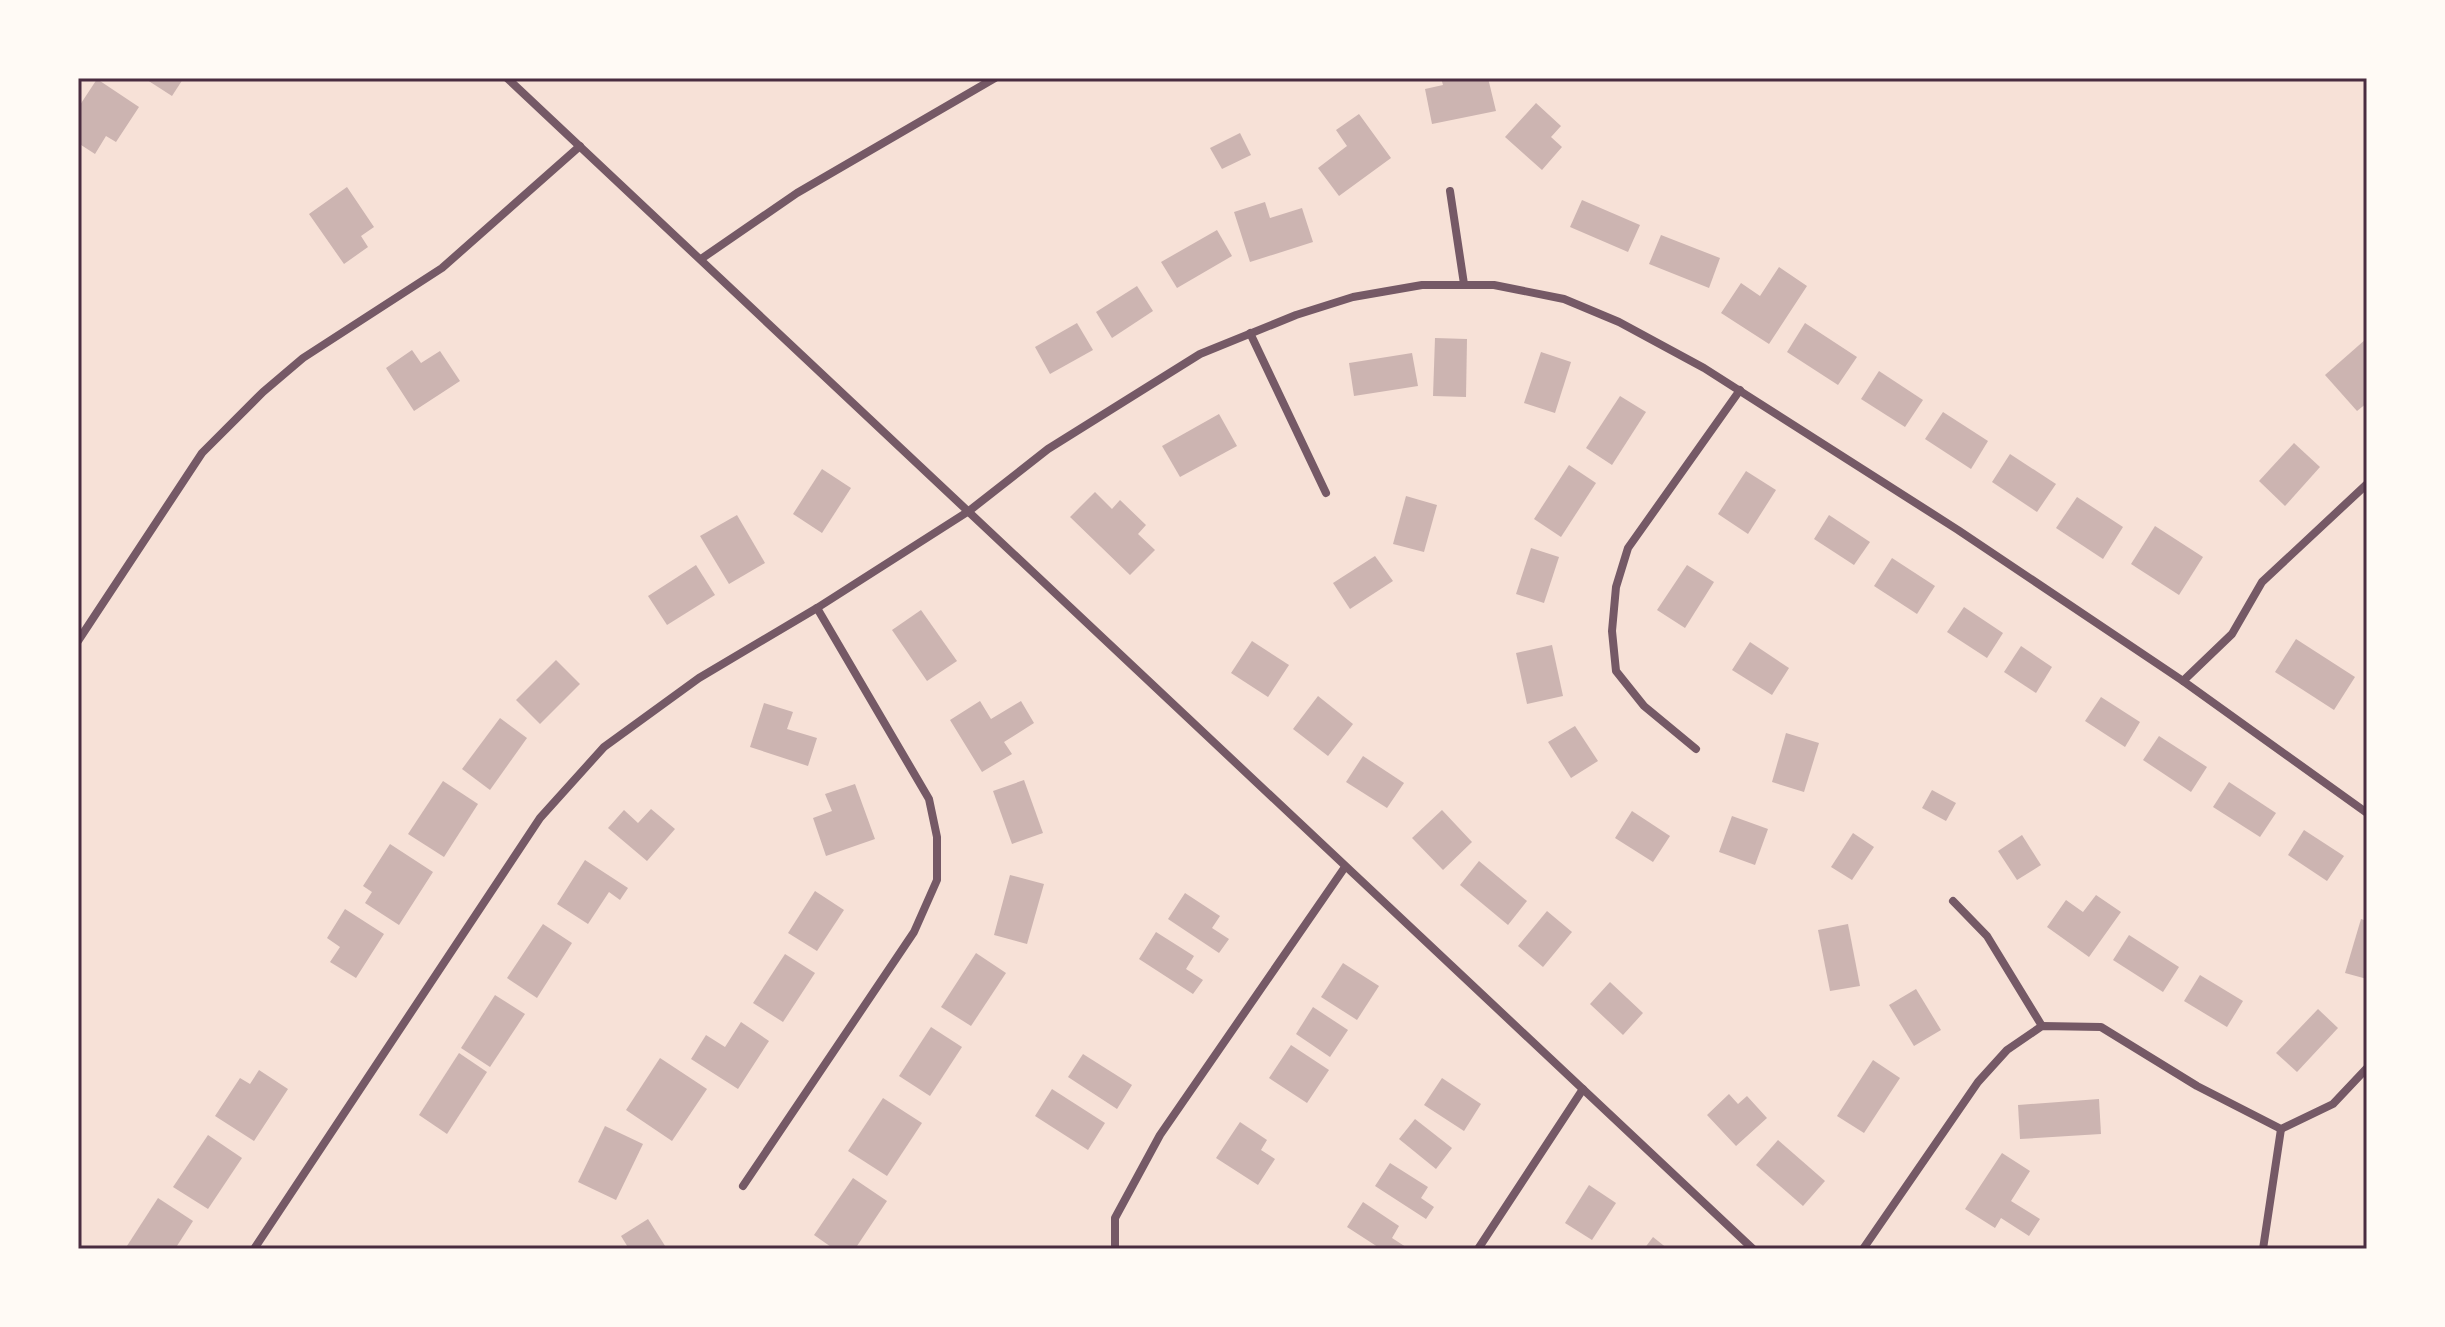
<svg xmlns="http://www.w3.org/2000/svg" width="2445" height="1327" viewBox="0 0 2445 1327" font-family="'Sofia Sans Condensed',sans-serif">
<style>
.building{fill:#ccb4b1}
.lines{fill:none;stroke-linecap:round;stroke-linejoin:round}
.minor{stroke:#755966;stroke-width:8}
.neatline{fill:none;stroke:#4a2c40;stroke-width:3}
</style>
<rect width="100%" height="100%" fill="#f7e1d7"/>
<g class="building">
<path d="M144,78H181L183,79L172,96Z"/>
<path d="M1441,78H1488L1496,111L1432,124L1425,89L1443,85Z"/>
<path d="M97,79L139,107L116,142L106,136L95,154L78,143V108Z"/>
<path d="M1536,103L1561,126L1551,137L1562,147L1542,170L1505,137Z"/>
<path d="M1359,114L1391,158L1339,196L1318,168L1347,146L1336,130Z"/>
<path d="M1240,133L1251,155L1222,169L1210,148Z"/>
<path d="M347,187L374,227L361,236L368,247L344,264L309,214Z"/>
<path d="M1582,200L1640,225L1628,252L1570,227Z"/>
<path d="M1265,202L1270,218L1302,208L1313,242L1250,262L1234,212Z"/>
<path d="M1217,230L1232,256L1177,288L1161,262Z"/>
<path d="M1661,235L1720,258L1709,288L1649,264Z"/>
<path d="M1779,267L1807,286L1769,344L1721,313L1741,283L1760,296Z"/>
<path d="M1137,286L1153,311L1112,338L1096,312Z"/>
<path d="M1077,323L1093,350L1050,374L1035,347Z"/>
<path d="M1805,323L1857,357L1838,385L1787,352Z"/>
<path d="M1435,338L1467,339L1466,397L1433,396Z"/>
<path d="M2366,339L2367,403L2357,411L2325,375Z"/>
<path d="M412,350L421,363L440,351L460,381L414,411L386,368Z"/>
<path d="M1541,352L1571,362L1555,413L1524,403Z"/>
<path d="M1412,353L1418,386L1354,396L1349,363Z"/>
<path d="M1879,371L1923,400L1905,427L1861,399Z"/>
<path d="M1620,396L1646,412L1612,465L1586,448Z"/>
<path d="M1943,412L1988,441L1971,469L1925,439Z"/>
<path d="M1219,414L1237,446L1180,477L1162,446Z"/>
<path d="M2294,443L2320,467L2285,506L2259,481Z"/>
<path d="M2010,454L2056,484L2037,512L1992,482Z"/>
<path d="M1569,465L1596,483L1561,537L1534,519Z"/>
<path d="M822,469L851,488L822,533L793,514Z"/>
<path d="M1746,471L1776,490L1748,534L1718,514Z"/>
<path d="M1095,492L1112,509L1120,500L1146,525L1138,534L1155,550L1130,575L1070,517Z"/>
<path d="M1406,496L1437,505L1424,552L1393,544Z"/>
<path d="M2077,497L2123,527L2103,559L2056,528Z"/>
<path d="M737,515L765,563L729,584L700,536Z"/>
<path d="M1829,515L1870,542L1854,565L1814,539Z"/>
<path d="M2155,526L2203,557L2179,595L2131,564Z"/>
<path d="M1531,548L1559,557L1544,603L1516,594Z"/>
<path d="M1375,556L1393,581L1350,609L1333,583Z"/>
<path d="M1892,558L1935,586L1917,614L1874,586Z"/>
<path d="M696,565L715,595L667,625L648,596Z"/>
<path d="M1687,565L1714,582L1685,628L1657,610Z"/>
<path d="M1964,607L2003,633L1987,658L1947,632Z"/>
<path d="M921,610L957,661L927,681L892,630Z"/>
<path d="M2296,639L2355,677L2334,710L2275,672Z"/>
<path d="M1252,641L1289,665L1268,697L1231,673Z"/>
<path d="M1750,642L1789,668L1772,695L1732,670Z"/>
<path d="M1552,645L1563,696L1527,704L1516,653Z"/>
<path d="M2021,646L2052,667L2036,693L2004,672Z"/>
<path d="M556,660L580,684L540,724L516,700Z"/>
<path d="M1318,696L1353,724L1328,756L1293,729Z"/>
<path d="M2101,697L2140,722L2125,747L2085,721Z"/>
<path d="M980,701L991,719L1021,701L1034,723L1004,742L1012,754L982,772L950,720Z"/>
<path d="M764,703L793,712L787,729L817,738L808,766L750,747Z"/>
<path d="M500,718L527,738L490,790L462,769Z"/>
<path d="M1575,726L1598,761L1571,778L1548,742Z"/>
<path d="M1786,733L1819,743L1804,792L1772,782Z"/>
<path d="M2159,736L2207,767L2191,792L2143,760Z"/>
<path d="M1363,756L1404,783L1387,808L1346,782Z"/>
<path d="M1024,780L1043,833L1012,844L993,791Z"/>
<path d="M443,781L478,804L444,857L408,834Z"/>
<path d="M2229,782L2276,813L2260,837L2213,807Z"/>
<path d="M855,784L875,839L826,856L813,818L832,811L825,794Z"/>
<path d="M1932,790L1956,803L1946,821L1922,808Z"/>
<path d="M651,809L675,829L647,861L608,828L624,810L638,823Z"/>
<path d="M1442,810L1472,842L1443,870L1412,838Z"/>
<path d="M1632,811L1670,836L1653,862L1615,838Z"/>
<path d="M1732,816L1768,829L1755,865L1719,852Z"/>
<path d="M2304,830L2344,856L2327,881L2288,855Z"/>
<path d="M1853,833L1874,847L1852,880L1831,867Z"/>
<path d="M2022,835L2041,865L2017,880L1998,851Z"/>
<path d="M390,844L433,872L399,925L365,903L372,892L363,886Z"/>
<path d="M585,860L628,888L620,900L609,892L588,924L557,904Z"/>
<path d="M1479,861L1527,901L1508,925L1460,885Z"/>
<path d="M1010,875L1044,884L1027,944L994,935Z"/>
<path d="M815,891L844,910L817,951L788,933Z"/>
<path d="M1185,893L1220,916L1212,928L1229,939L1219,953L1168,919Z"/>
<path d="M2096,895L2121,912L2089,957L2047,927L2066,900L2083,912Z"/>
<path d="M345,909L384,934L356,978L330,962L340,947L327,938Z"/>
<path d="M1547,911L1572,932L1543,967L1518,946Z"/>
<path d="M2361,919L2367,921V979L2345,973Z"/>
<path d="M543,924L572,943L537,998L507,978Z"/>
<path d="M1848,924L1860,986L1830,991L1818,930Z"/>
<path d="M1156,932L1194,956L1186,969L1203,980L1193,994L1139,959Z"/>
<path d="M2129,935L2179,967L2163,992L2113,960Z"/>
<path d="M976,953L1006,973L971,1026L941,1007Z"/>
<path d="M785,954L815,973L783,1022L753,1003Z"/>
<path d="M1343,963L1379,986L1357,1020L1321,997Z"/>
<path d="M2200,975L2243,1001L2227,1027L2184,1001Z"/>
<path d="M1610,982L1643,1013L1623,1035L1590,1004Z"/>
<path d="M1916,989L1941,1030L1914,1046L1889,1005Z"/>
<path d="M495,995L525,1014L490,1067L461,1048Z"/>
<path d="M1313,1007L1348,1030L1330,1057L1296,1034Z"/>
<path d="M2318,1009L2338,1028L2297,1072L2276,1053Z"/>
<path d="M741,1022L769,1041L738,1089L691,1059L706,1035L725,1047Z"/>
<path d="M931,1027L962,1047L930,1096L899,1076Z"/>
<path d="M1291,1045L1329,1070L1307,1103L1269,1078Z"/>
<path d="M459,1053L487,1072L447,1134L419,1115Z"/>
<path d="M1083,1054L1132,1085L1117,1109L1068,1077Z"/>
<path d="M660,1058L707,1089L672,1141L626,1110Z"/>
<path d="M1873,1060L1900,1078L1864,1133L1837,1116Z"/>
<path d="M259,1070L288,1089L254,1141L215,1116L240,1078L250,1084Z"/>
<path d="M1442,1078L1481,1104L1464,1131L1424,1105Z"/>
<path d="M1052,1089L1105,1123L1088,1150L1035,1116Z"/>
<path d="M1729,1094L1738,1104L1747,1096L1767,1118L1736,1146L1707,1115Z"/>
<path d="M883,1098L922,1123L887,1176L848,1151Z"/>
<path d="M2099,1099L2101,1134L2020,1139L2018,1105Z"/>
<path d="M1415,1119L1452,1148L1436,1169L1399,1139Z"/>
<path d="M1240,1122L1267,1140L1261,1150L1275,1159L1258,1185L1216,1158Z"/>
<path d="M605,1126L643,1144L616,1200L578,1182Z"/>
<path d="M208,1135L242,1158L208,1209L173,1187Z"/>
<path d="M1778,1140L1825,1181L1803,1206L1756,1165Z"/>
<path d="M2002,1153L2030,1171L2011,1201L2040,1219L2029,1236L2001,1218L1995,1228L1965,1209Z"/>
<path d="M1390,1163L1428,1187L1421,1198L1434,1207L1426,1219L1375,1186Z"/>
<path d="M853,1178L887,1201L855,1249H834L814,1235Z"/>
<path d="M1589,1185L1616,1203L1592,1240L1565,1223Z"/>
<path d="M158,1198L193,1221L175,1249H125Z"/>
<path d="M1363,1202L1399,1226L1392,1238L1409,1249H1381L1347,1227Z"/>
<path d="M648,1219L667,1249H629L621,1236Z"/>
<path d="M1653,1237L1668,1249H1644Z"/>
</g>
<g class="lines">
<g class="minor">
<path d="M507,78L1753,1249"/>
<path d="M1450,191L1464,284"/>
<path d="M701,259L797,193L995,78"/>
<path d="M1250,333L1326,493"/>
<path d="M78,641L202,453L263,392L303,358L442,268L580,146"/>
<path d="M2183,681L2232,634L2262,582L2367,484"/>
<path d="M1696,749L1644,706L1616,671L1612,631L1616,587L1628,548L1740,390"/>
<path d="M1953,901L1987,936L2042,1026"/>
<path d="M743,1186L914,932L937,880V837L929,799L817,608"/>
<path d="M254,1249L540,818L604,747L699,678L817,608L969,511L1048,449L1200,354L1296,315L1353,297L1422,285H1494L1564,299L1619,322L1704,368L1958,530L2183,681L2367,813"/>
<path d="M1115,1249V1218L1160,1135L1345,867"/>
<path d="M1478,1249L1583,1089"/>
<path d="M1863,1249L1978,1082L2007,1050L2042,1026L2101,1027L2197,1086L2281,1129L2333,1104L2367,1068"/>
<path d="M2263,1249L2281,1129"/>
</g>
</g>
<rect width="2445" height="1327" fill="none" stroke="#fffaf5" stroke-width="160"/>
<rect x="80" y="80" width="2285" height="1167" class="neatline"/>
</svg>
